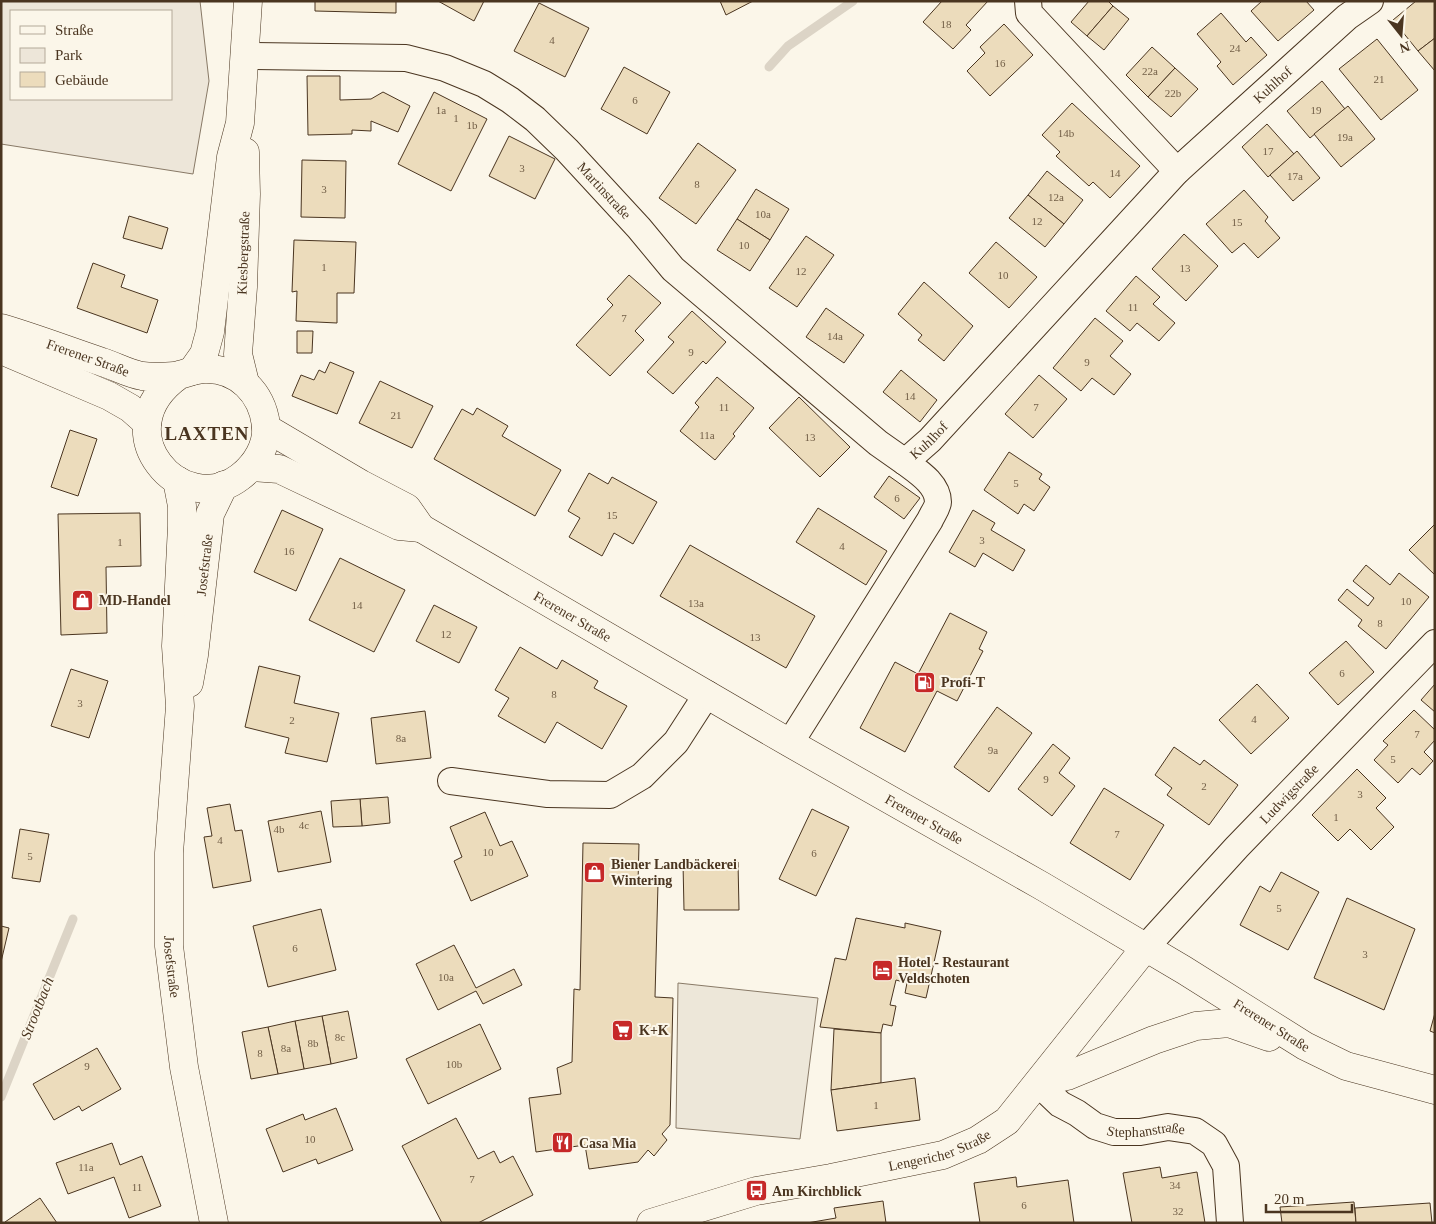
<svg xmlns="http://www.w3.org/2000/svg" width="1436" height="1224" viewBox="0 0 1436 1224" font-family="Georgia,serif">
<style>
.green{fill:#ede6d9;stroke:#887966;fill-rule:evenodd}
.parking{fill:#ede7d9;stroke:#887966}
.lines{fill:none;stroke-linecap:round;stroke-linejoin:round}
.stream{stroke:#dcd4c6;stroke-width:9}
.building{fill:#ecdcbc;stroke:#4a3520}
.minor-casing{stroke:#4a3520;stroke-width:28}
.tertiary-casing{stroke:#4a3520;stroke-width:29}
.secondary-casing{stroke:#4a3520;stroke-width:29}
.minor{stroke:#fbf6e9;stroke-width:26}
.tertiary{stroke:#fbf6e9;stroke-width:28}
.secondary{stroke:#fbf6e9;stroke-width:28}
.labels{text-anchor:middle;stroke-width:4;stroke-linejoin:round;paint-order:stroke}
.number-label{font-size:11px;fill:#725f47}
.street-label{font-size:14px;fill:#4a3520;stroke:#fbf6e9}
.poi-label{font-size:14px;font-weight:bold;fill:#4a3520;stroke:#fbf6e9;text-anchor:start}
.water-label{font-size:15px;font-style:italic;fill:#4a3520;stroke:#fbf6e9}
.district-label{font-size:19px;font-weight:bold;letter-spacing:1px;fill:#4a3520;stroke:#fbf6e9}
</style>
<rect width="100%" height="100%" fill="#fbf6e9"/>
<path class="green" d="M1,1H200L209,81L193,174L1,144ZM11,11H171V99H11Z"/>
<path class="parking" d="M678,983L818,998L800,1139L676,1128Z"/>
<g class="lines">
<g class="stream">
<path d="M769,67L788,46L853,1"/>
<path d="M1,1097L73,919"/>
</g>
</g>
<g class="building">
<path d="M315,1H396V13L315,11Z"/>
<path d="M438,1H484L474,21Z"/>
<path d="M720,1H753L726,15Z"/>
<path d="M942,1H988L966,25L971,30L953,49L923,22Z"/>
<path d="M1089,1H1108L1113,6L1087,36L1071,22Z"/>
<path d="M1262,1H1306L1314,10L1278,41L1251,11Z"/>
<path d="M1416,1H1435V38L1418,51L1393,20Z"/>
<path d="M539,3L589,28L565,77L514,51Z"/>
<path d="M1113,6L1129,19L1104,50L1087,36Z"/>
<path d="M1221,13L1246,42L1251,37L1267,55L1233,85L1217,66L1221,62L1197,34Z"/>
<path d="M1004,24L1033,55L990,96L967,71L985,53L980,47Z"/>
<path d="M1435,38V71L1418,51Z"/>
<path d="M1377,39L1418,90L1381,120L1339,69Z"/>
<path d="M1152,47L1175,68L1148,97L1126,75Z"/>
<path d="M624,67L670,92L647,134L601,109Z"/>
<path d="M1175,68L1198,89L1171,117L1148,97Z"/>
<path d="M307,76H340V100L371,99L383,92L410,106L398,132L371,121V131L352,130V134L308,135Z"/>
<path d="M1322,81L1345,109L1310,138L1287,111Z"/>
<path d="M434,92L487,119L451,191L398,164Z"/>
<path d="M1072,103L1140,166L1110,198L1093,182L1089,186L1056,156L1060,152L1042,135Z"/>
<path d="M1348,106L1375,139L1341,167L1314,134Z"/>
<path d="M1267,124L1294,154L1268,177L1242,147Z"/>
<path d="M509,136L555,159L535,199L489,176Z"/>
<path d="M698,143L736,170L696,224L659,198Z"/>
<path d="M1297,151L1320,178L1293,201L1270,175Z"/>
<path d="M302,160L346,161L345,218L301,217Z"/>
<path d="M1047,171L1083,200L1064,224L1028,195Z"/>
<path d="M756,189L789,209L770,240L737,219Z"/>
<path d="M1244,190L1268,217L1265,221L1280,238L1258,258L1244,243L1232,253L1206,224Z"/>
<path d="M1028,195L1064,224L1045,247L1009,218Z"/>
<path d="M129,216L168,228L162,249L123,238Z"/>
<path d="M737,219L770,240L750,271L717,250Z"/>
<path d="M1184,234L1218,266L1186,301L1152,269Z"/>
<path d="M806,236L834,255L797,307L769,288Z"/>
<path d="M294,240L356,242L354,293H337V323L296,321L297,291L292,292Z"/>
<path d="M996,242L1037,277L1009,308L969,273Z"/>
<path d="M93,263L125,275L121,287L158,300L147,333L77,308Z"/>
<path d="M629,275L661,303L635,331L644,340L610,376L576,345L613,305L607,299Z"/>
<path d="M1136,276L1160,297L1153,304L1175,323L1159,341L1137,323L1130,331L1106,311Z"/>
<path d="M924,282L973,326L944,361L918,340L922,335L898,314Z"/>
<path d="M826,308L864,335L844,363L806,337Z"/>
<path d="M692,311L726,342L706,364L703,361L673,394L647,372L674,342L668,337Z"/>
<path d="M1095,318L1123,341L1110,356L1131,374L1114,395L1092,378L1081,391L1053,368Z"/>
<path d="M297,331H313L312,353H297Z"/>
<path d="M330,362L354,372L337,414L292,396L301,375L314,380L319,370L325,373Z"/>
<path d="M901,370L937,400L920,422L883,392Z"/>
<path d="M1039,375L1067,399L1033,438L1005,414Z"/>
<path d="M717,377L754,408L733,434L735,436L715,460L680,431L699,407L695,403Z"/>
<path d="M380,381L433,406L412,448L359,423Z"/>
<path d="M799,397L850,447L820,477L769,428Z"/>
<path d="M477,408L508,426L502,436L561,470L535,516L434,459L462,409L473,415Z"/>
<path d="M70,430L97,439L78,496L51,487Z"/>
<path d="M1009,452L1042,474L1039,479L1050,487L1034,511L1024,504L1018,514L984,490Z"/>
<path d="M589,473L608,484L612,477L657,502L633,544L614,533L602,556L569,537L580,518L568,511Z"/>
<path d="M889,476L920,498L904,519L874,497Z"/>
<path d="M818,508L887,551L866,585L796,542Z"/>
<path d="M282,510L323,529L296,591L254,572Z"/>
<path d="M973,510L995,523L991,530L1025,550L1013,571L983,553L975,567L949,552Z"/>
<path d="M140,513L141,566L106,567L107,633L61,635L58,514Z"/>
<path d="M1435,524V575L1409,550Z"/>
<path d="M690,545L815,616L786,668L660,596Z"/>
<path d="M340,558L405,590L374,652L309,620Z"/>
<path d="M1366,565L1390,585L1399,573L1429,597L1386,649L1358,626L1362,620L1338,600L1347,589L1368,606L1374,598L1353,581Z"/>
<path d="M434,605L477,627L459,663L416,641Z"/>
<path d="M950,613L987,632L979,649L983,651L957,701L937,691L905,752L860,728L895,662L918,674Z"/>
<path d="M1346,641L1374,672L1338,705L1309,673Z"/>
<path d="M520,647L557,669L562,660L598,681L594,688L627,706L602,749L557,722L545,743L498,716L509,698L495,690Z"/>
<path d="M259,666L300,676L294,703L339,713L327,762L285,753L289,738L245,727Z"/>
<path d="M71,669L108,681L89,738L51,726Z"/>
<path d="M1257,684L1289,718L1251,754L1219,720Z"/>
<path d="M1435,684V712L1421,700Z"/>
<path d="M997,707L1032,733L989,792L954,767Z"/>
<path d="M1414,710L1435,730V740L1424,752L1433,761L1420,775L1412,768L1398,783L1374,760L1388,745L1383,741Z"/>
<path d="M425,711L431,758L376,764L371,718Z"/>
<path d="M1053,744L1070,758L1059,773L1075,786L1052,816L1018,789Z"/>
<path d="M1174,747L1200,765L1204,760L1238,785L1209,825L1167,795L1172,788L1155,775Z"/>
<path d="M1357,769L1386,798L1376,808L1394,827L1371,850L1350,829L1338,841L1312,815Z"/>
<path d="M1104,788L1164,825L1130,880L1070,843Z"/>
<path d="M388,797L390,823L362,826L360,799Z"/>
<path d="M360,799L362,826L333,827L331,801Z"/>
<path d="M230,804L235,831L242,830L251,881L213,888L204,837L212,836L207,808Z"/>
<path d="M812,809L849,827L816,896L779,879Z"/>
<path d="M321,811L331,862L278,872L268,821Z"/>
<path d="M485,812L500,846L512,841L528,876L471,901L454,861L462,857L450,827Z"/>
<path d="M20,829L49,834L40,882L12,878Z"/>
<path d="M583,843L639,844L638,883H658L655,997L673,998L670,1125L662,1134L667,1140L654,1156L648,1150L638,1162L589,1169L585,1145L536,1152L529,1098L561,1094L557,1068L572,1062L574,989L580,990Z"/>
<path d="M738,862L739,910H684L683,863Z"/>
<path d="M1281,872L1319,892L1288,950L1240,925L1260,886L1270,892Z"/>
<path d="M1347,898L1415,929L1384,1010L1314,978Z"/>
<path d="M321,909L336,970L268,987L253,926Z"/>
<path d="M856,918L905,928V923L941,931L926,998L905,993L907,983L896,980L890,1005L896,1006L892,1026L883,1024L881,1033L820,1027L835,958L846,960Z"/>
<path d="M1,926L9,928L1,962Z"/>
<path d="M454,945L476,988L514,969L522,985L483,1004L476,991L438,1010L416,964Z"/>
<path d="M348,1011L357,1058L331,1064L322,1016Z"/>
<path d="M1435,1013V1033L1430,1031Z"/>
<path d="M322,1016L331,1064L304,1069L295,1021Z"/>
<path d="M295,1021L304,1069L278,1074L268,1027Z"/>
<path d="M480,1024L501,1069L428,1104L406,1059Z"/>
<path d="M268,1027L278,1074L251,1079L242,1032Z"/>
<path d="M834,1029L881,1033V1083L831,1090Z"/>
<path d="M97,1048L121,1089L82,1111L79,1106L54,1120L33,1084Z"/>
<path d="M915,1078L920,1120L837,1131L831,1090Z"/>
<path d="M336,1108L353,1150L318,1164L316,1159L283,1172L266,1129L303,1114L305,1120Z"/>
<path d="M456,1118L478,1159L494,1151L500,1163L513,1156L533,1195L478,1223H442L402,1146Z"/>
<path d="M112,1143L120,1165L142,1156L161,1206L129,1218L114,1177L68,1194L56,1163Z"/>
<path d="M1160,1167L1162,1178L1197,1172L1205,1223H1132L1123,1173Z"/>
<path d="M1016,1177L1017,1187L1068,1180L1074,1223H980L974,1183Z"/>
<path d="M40,1198L57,1223H5V1222Z"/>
<path d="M883,1201L886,1223H807L836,1218L834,1208Z"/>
<path d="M1354,1202L1356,1223H1282L1280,1207Z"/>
<path d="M1430,1203L1432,1223H1356L1355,1208Z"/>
</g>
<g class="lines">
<defs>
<g id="minor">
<path d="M1028,1L1029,13L1177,171"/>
<path id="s1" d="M244,56L406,58L445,68L484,84L510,100L535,119L567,150L639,228L673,269L878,443L905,462"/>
<path id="s2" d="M790,743L930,520C932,515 938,507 938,502C938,484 917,471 905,462L930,440L1177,171L1347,17L1370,1"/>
<path d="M451,781L548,794L610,795L642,776L676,742L707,694"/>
<path id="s3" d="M1145,948L1237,847L1435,643"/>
<path id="s4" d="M1038,1083L1060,1104L1077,1113L1095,1126L1114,1132H1140L1168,1127L1195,1131L1214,1144L1226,1166L1230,1223"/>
</g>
<g id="tertiary">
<path d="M245,152L246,194L243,287L238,354L245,383"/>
<path d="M192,371L204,354L210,332L231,157L240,123L248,1"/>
<path id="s5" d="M177,480L182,506V526L176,646L180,706L169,853V946L184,1067L214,1223"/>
<path id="s6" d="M189,683L194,655L210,514L224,485"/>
</g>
<g id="secondary">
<path id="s7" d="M1,328C35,338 69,351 102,362C115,366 129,374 142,376C150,377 171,377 179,375C188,373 196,369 205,369C238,368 262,393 266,425C268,445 256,465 240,477C182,521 102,431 178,376"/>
<path d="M1,350L109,396L130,408L147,423"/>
<path id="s8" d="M266,428L361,484L407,508L421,528L790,743L1042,886L1184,970L1305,1046L1346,1066L1435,1090"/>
<path d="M251,467L279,469L399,526L421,528"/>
<path d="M1038,1083L1067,1076L1154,1040L1196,1026L1229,1023L1269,1037"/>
<path id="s9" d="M651,1223L756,1191L831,1178L943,1155L978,1140L1007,1121L1145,948"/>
</g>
</defs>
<use href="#minor" class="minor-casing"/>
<use href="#tertiary" class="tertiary-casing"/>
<use href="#secondary" class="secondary-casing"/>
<use href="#minor" class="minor"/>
<use href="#tertiary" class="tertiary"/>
<use href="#secondary" class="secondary"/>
</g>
<defs>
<symbol id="shop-square" viewBox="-11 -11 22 22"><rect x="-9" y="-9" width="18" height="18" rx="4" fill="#c62828" stroke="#fbf6e9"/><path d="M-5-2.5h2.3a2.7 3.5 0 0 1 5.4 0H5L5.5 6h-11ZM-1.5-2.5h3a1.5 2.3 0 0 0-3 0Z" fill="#fff"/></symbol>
<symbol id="fuel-square" viewBox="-11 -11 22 22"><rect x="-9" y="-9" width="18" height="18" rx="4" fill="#c62828" stroke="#fbf6e9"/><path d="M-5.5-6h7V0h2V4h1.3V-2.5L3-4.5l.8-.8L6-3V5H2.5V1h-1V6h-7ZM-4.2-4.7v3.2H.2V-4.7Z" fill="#fff"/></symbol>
<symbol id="hotel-square" viewBox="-11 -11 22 22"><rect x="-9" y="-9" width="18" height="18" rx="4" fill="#c62828" stroke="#fbf6e9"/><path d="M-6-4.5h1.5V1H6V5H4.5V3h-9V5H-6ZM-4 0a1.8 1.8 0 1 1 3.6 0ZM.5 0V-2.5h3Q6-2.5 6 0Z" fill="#fff"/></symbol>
<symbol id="supermarket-square" viewBox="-11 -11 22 22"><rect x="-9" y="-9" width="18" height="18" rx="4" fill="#c62828" stroke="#fbf6e9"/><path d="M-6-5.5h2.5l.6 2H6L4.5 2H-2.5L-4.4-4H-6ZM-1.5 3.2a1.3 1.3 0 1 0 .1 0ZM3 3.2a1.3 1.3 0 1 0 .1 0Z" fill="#fff"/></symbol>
<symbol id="restaurant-square" viewBox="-11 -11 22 22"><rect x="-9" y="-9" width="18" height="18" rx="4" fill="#c62828" stroke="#fbf6e9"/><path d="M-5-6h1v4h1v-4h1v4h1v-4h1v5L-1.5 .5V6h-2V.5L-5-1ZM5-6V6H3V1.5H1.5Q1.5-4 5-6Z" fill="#fff"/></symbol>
<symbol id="bus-square" viewBox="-11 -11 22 22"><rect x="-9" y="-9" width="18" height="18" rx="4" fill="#c62828" stroke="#fbf6e9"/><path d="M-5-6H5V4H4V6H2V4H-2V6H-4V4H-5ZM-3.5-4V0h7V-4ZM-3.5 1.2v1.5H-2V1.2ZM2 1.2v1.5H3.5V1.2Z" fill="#fff"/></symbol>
</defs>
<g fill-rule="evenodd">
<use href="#shop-square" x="70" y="588" width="25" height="25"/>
<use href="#fuel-square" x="912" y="670" width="25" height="25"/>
<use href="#shop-square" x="582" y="860" width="25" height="25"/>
<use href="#hotel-square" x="870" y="958" width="25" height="25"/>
<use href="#supermarket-square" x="610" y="1018" width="25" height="25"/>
<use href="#restaurant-square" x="550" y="1130" width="25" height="25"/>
<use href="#bus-square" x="744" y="1178" width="25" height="25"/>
</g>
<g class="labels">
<g class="number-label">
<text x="946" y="28">18</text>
<text x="552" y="44">4</text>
<text x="1235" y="52">24</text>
<text x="1000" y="67">16</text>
<text x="1150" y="75">22a</text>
<text x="1379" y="83">21</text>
<text x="1173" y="97">22b</text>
<text x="635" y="104">6</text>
<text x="441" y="114">1a</text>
<text x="1316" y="114">19</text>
<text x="456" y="122">1</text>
<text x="472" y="129">1b</text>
<text x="1066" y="137">14b</text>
<text x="1345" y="141">19a</text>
<text x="1268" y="155">17</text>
<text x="522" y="172">3</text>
<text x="1115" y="177">14</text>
<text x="1295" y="180">17a</text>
<text x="697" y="188">8</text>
<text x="324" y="193">3</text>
<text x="1056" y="201">12a</text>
<text x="763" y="218">10a</text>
<text x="1037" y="225">12</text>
<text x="1237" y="226">15</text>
<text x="744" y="249">10</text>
<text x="324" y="271">1</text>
<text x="1185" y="272">13</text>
<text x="801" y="275">12</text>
<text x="1003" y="279">10</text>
<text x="1133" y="311">11</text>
<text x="624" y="322">7</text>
<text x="835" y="340">14a</text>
<text x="691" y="356">9</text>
<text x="1087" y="366">9</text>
<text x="910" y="400">14</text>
<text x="724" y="411">11</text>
<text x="1036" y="411">7</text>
<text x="396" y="419">21</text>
<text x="707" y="439">11a</text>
<text x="810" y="441">13</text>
<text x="1016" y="487">5</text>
<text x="897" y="502">6</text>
<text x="612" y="519">15</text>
<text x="982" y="544">3</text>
<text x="120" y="546">1</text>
<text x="842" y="550">4</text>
<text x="289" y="555">16</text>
<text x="1406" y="605">10</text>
<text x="696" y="607">13a</text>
<text x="357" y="609">14</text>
<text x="1380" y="627">8</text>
<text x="446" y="638">12</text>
<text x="755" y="641">13</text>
<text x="1342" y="677">6</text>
<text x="554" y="698">8</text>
<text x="80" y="707">3</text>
<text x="1254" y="723">4</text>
<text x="292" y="724">2</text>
<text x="1417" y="738">7</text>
<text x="401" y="742">8a</text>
<text x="993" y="754">9a</text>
<text x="1393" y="763">5</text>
<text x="1046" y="783">9</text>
<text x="1204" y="790">2</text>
<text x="1360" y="798">3</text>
<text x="1336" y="821">1</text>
<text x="304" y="829">4c</text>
<text x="279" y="833">4b</text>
<text x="1117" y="838">7</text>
<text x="220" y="844">4</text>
<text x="488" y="856">10</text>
<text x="814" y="857">6</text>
<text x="30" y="860">5</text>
<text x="1279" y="912">5</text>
<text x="295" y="952">6</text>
<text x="1365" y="958">3</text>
<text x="446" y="981">10a</text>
<text x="340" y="1041">8c</text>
<text x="313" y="1047">8b</text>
<text x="286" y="1052">8a</text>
<text x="260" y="1057">8</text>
<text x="454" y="1068">10b</text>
<text x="87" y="1070">9</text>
<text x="876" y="1109">1</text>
<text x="310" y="1143">10</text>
<text x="86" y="1171">11a</text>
<text x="472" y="1183">7</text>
<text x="1175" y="1189">34</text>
<text x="137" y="1191">11</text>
<text x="1024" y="1209">6</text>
<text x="1178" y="1215">32</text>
</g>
<g class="street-label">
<text dy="5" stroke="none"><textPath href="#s2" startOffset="864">Kuhlhof</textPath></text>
<text dy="5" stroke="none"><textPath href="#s1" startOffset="406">Martinstraße</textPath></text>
<text transform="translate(243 253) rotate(-88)" y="5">Kiesbergstraße</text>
<text dy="5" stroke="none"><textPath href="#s7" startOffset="92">Frerener Straße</textPath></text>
<text dy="5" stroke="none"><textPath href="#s2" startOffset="369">Kuhlhof</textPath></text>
<text dy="5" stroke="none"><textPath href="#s6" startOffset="119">Josefstraße</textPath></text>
<text dy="5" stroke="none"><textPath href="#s8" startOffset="362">Frerener Straße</textPath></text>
<text dy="5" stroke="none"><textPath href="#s3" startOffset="211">Ludwigstraße</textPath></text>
<text dy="5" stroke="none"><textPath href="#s8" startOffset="768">Frerener Straße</textPath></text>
<text dy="5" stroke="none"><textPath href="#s5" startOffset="488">Josefstraße</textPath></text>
<text dy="5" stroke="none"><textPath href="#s8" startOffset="1172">Frerener Straße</textPath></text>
<text dy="5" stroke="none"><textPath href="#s4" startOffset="124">Stephanstraße</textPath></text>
<text dy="5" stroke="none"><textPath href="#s9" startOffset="298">Lengericher Straße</textPath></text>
</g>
<g class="poi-label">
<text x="99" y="605">MD-Handel</text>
<text x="941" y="687">Profi-T</text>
<text x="611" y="869">Biener Landbäckerei<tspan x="611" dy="16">Wintering</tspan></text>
<text x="898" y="967">Hotel - Restaurant<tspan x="898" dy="16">Veldschoten</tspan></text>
<text x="639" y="1035">K+K</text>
<text x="579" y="1148">Casa Mia</text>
<text x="772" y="1196">Am Kirchblick</text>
</g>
<g class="water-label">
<text transform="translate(37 1008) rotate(-68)" y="5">Strootbach</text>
</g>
<g class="district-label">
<text x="207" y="440">LAXTEN</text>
</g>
</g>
<rect width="1436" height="1224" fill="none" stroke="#4a3520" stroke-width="5"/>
<rect x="10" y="10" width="162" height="90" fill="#fbf6e9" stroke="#b4a999"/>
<rect x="20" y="26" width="25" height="8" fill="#fbf6e9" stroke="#b4a999"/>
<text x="55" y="35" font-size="15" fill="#4a3520">Straße</text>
<rect x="20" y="48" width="25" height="15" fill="#ede6d9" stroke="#b4a999"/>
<text x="55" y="60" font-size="15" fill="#4a3520">Park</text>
<rect x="20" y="72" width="25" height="15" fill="#ecdcbc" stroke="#b4a999"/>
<text x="55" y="85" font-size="15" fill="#4a3520">Gebäude</text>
<g transform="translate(1401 35) rotate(163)" stroke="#fbf6e9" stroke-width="4" paint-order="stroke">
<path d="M0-4L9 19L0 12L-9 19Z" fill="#4a3520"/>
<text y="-8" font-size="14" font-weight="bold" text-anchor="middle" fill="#4a3520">N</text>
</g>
<path d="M1266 1204v8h86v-8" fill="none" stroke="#4a3520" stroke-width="2.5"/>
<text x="1274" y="1204" font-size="15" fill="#4a3520" stroke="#fbf6e9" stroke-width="4" paint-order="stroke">20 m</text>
</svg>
